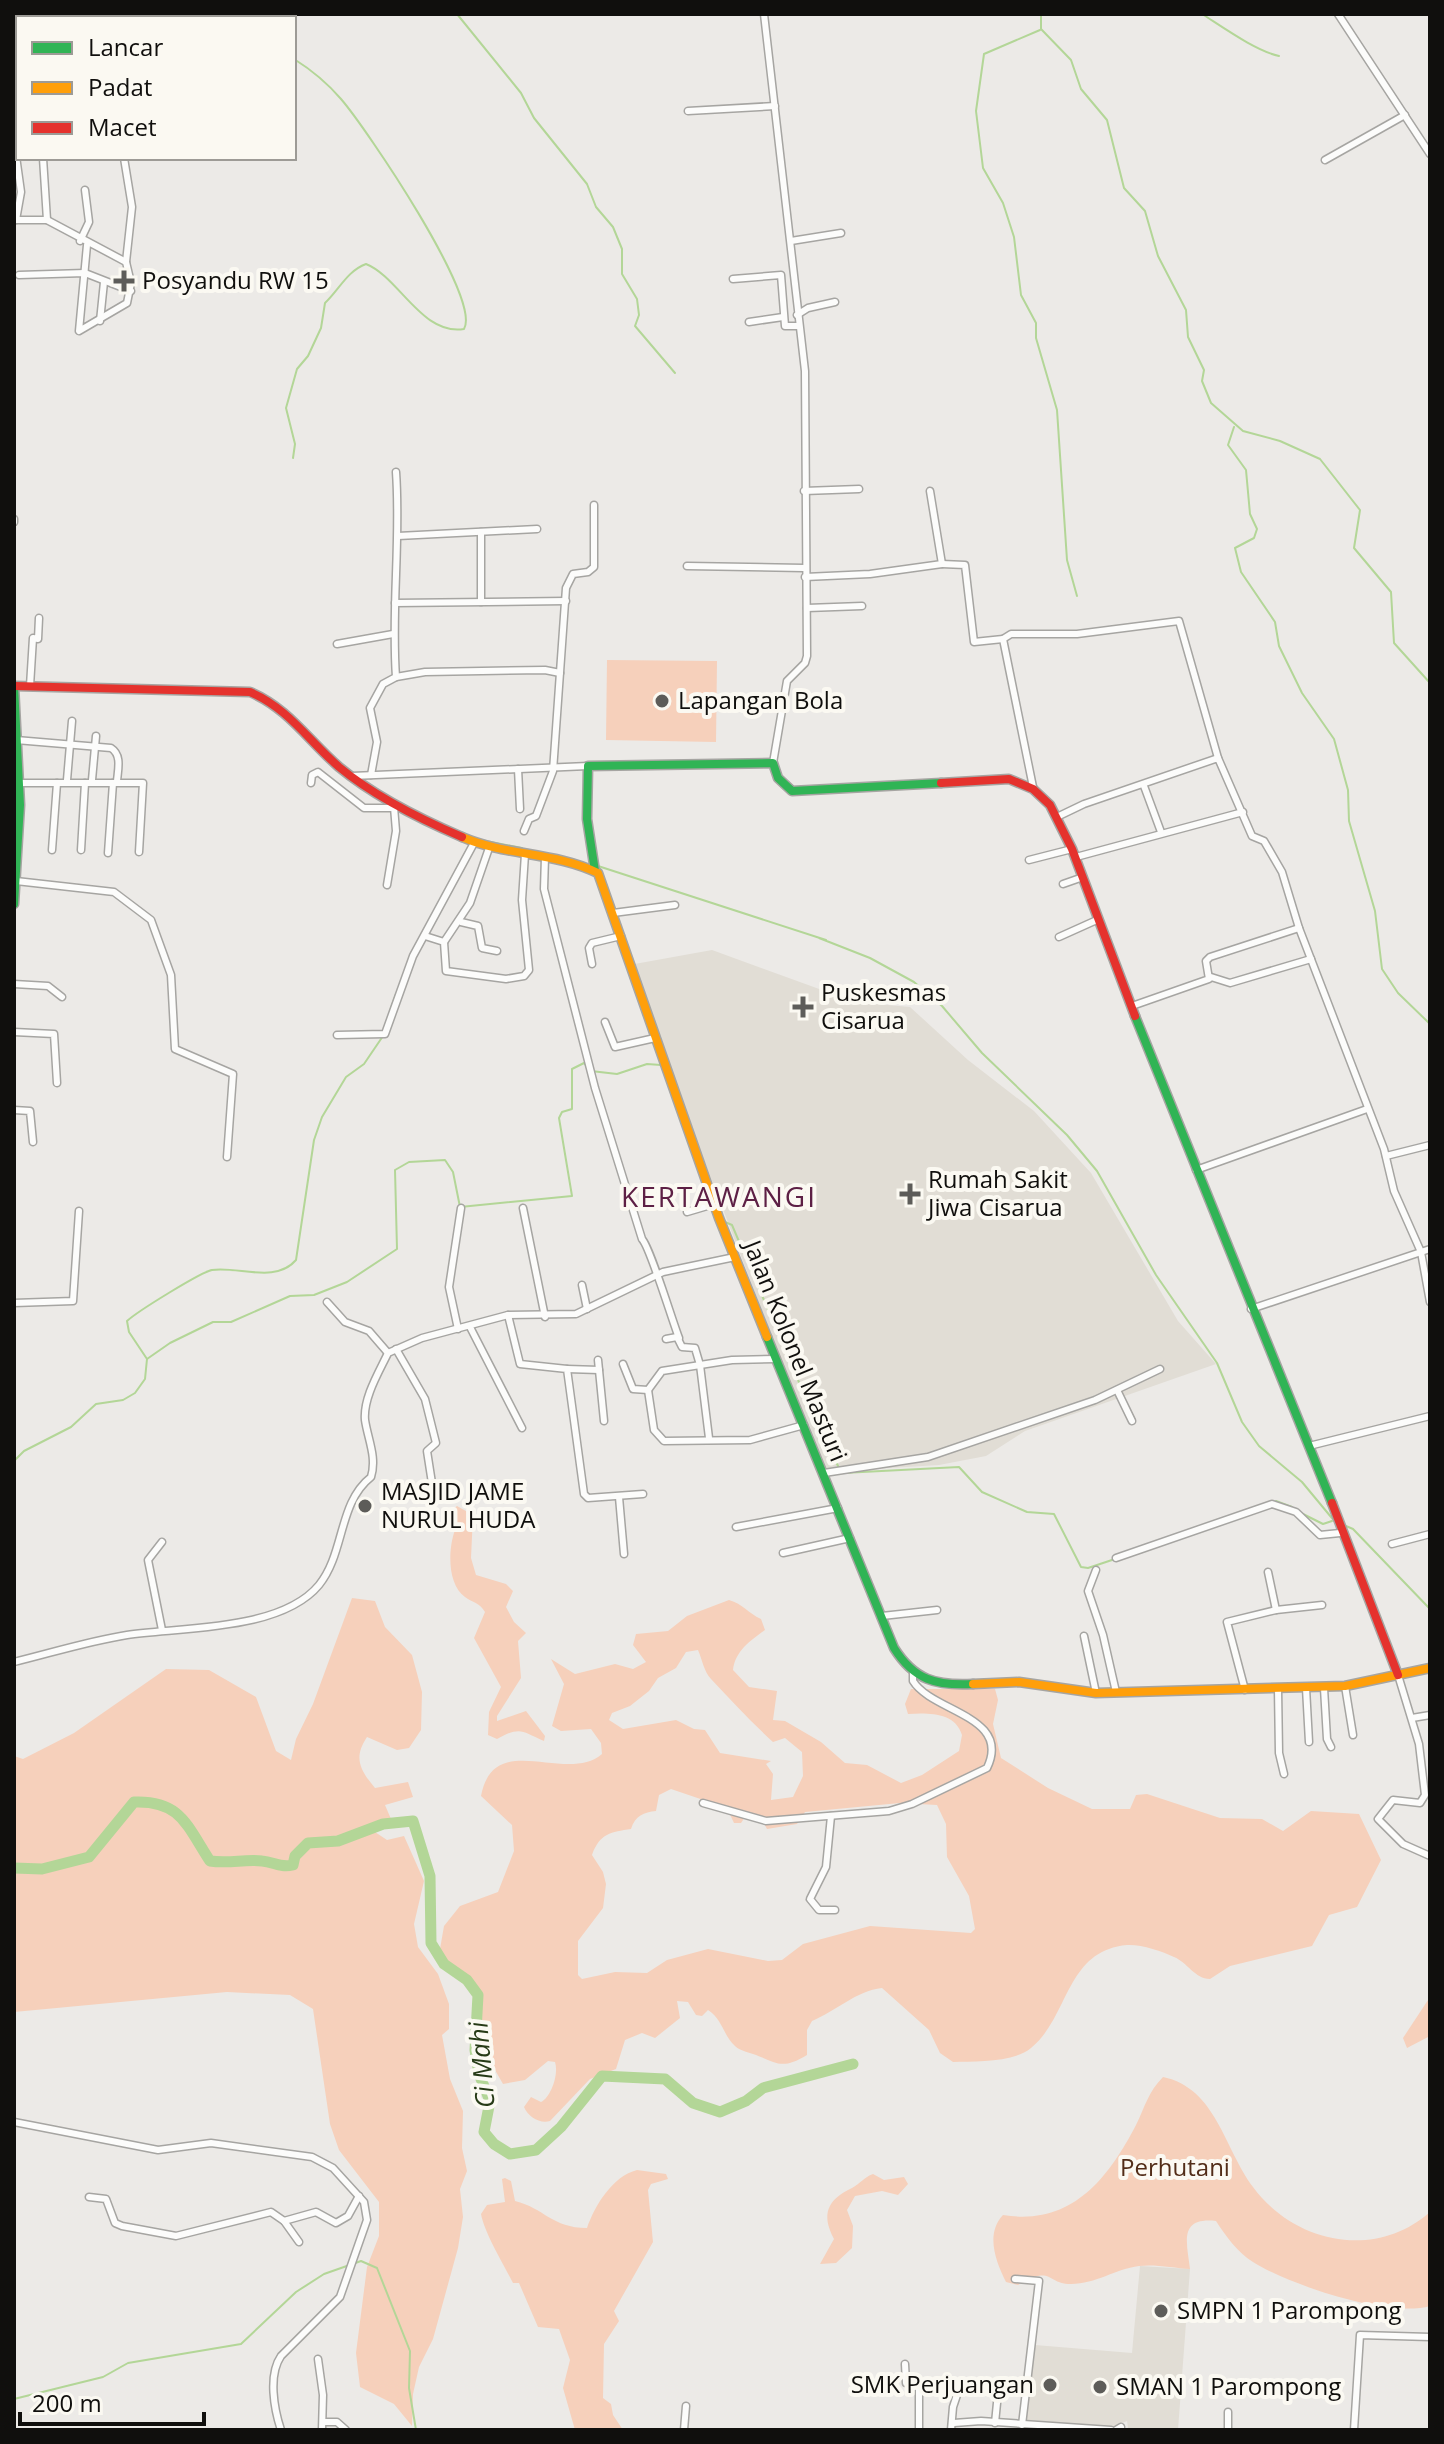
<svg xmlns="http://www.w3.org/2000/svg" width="1444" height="2444" viewBox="0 0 1444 2444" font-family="'Open Sans',sans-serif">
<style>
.built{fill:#e1ddd5}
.green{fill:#f6d0bb;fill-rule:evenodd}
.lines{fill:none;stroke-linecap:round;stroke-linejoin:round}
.stream{stroke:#b3d697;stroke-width:2}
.river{stroke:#b3d697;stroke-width:11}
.street-casing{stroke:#a6a5a2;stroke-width:9}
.fast-casing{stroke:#a6a5a2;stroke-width:11}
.slow-casing{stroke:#a6a5a2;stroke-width:11}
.jam-casing{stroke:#a6a5a2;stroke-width:11}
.street{stroke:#fcfcfb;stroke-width:6}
.fast{stroke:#30b455;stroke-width:8}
.slow{stroke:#ff9f0a;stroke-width:8}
.jam{stroke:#e5322d;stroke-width:8}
.poi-dot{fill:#5d5c59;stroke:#fbf9f2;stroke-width:3}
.labels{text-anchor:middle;stroke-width:8;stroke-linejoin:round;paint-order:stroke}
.poi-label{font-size:24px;fill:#100f0d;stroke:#fbf9f2;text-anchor:start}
.street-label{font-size:24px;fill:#100f0d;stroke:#fbf9f2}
.park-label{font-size:24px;fill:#522d18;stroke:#fbf9f2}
.water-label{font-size:26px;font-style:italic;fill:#263a16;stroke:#fbf9f2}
.quarter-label{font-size:28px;letter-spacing:2px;fill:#5d2045;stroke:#fbf9f2}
</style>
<rect width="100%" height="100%" fill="#eceae7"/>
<g class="built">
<path d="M712,950L855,1002L910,1007L968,1060L1034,1111L1091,1173L1178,1321L1216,1364L1025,1431L986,1456L939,1465L824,1472L629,965Z"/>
<path d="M1140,2266L1190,2269L1178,2430L1128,2428L1127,2421L1111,2428L1025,2422L1035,2345L1132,2353Z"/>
</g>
<g class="green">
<path d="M607,660L717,661L716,742L606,740Z"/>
<path d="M457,1506L473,1515L471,1558L476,1575L506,1584L513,1591L506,1607L514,1622L526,1633L518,1641L521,1678L497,1716V1721L526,1711L545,1736L544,1741C521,1731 521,1726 497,1739L488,1735L489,1712L501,1687L474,1638L485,1612C479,1602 473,1603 465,1597C447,1584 448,1549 455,1530L447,1514Z"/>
<path d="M352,1598L375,1601L385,1627L412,1655L422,1692L421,1730L409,1748L397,1750L367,1737C353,1758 360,1770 375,1788L408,1782L413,1797L385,1805L391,1819L375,1832L387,1840L404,1836L424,1881L414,1924L418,1947L438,1974L449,2004V2029L442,2035L450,2079L463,2111L462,2148L467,2171L460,2189L463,2217L458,2248L433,2339L419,2367L413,2394L412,2426L394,2404L360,2387L356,2353L367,2267L379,2236V2202L339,2150L330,2124L313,2009L290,1995L227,1992L14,2012V1756L23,1759L74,1733L166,1669L209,1670L256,1697L276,1751L291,1760L296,1739L313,1704Z"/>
<path d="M729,1600C743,1604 748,1613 761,1619L765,1630C751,1640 735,1651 733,1670L749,1687L777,1691L773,1720L785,1721L821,1742L845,1763L867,1765L901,1783L922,1775L959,1751L962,1735C955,1712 928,1713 908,1714L905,1704L911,1689H995L998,1700L993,1724L1001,1758L1048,1788L1092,1809H1130L1136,1795L1147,1794L1220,1818L1262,1819L1283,1831L1311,1811L1359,1814L1381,1860L1357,1907L1329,1915L1312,1946L1230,1966L1210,1979C1195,1979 1187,1962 1174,1957C1162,1951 1140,1944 1127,1945C1065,1951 1070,2016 1031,2048C1013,2063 975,2061 953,2062L940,2053L929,2030L882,1988C856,1991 836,2011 812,2021L807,2030V2055C781,2071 776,2062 753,2054C747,2052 739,2050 735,2046C723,2035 723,2020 708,2010L702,2016L696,2015L688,2002L677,2001L680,2018L655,2038L642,2033L625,2040L616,2069L590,2079L550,2121C540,2124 528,2117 524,2107L531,2097L541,2102C551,2097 559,2074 555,2062L548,2061L525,2080L503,2084L479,2042L482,2020L468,1978L445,1961L440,1949L444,1926L460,1906L498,1892L514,1851L512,1825L481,1796C494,1728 566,1785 602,1754L601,1743L591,1729L561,1731L552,1726L564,1684L551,1659L575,1674L615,1664L633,1669L646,1662L633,1645L636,1634L668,1631L687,1616ZM698,1650C702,1659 704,1672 711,1679C731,1700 751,1722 773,1742L785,1738L802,1752L803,1776L793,1797L771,1800L773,1774L766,1764L771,1761L720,1753L705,1730L694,1729L676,1720L623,1729L609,1720L612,1713L630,1706L649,1691L658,1678L676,1668L686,1652ZM671,1789L727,1808L734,1823H741L747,1814L760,1816L767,1829L797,1824L805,1812L900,1803L937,1805L946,1824L947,1857L969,1896L975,1929L971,1933L870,1926L803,1944L782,1960L768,1961L708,1949L667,1960L647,1973L615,1972L582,1979L578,1975V1941L603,1908L606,1884L603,1872L592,1855C600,1833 611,1832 631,1829C635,1816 644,1812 656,1811L659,1795Z"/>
<path d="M1430,1997V2036L1407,2048L1403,2038Z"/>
<path d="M1163,2077C1216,2088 1224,2148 1253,2187C1295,2244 1376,2260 1430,2212V2306C1389,2318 1289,2285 1253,2262C1238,2253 1225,2235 1216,2221C1178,2217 1187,2243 1190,2269C1174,2268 1155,2264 1139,2266C1115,2269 1096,2284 1071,2284C1046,2284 1053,2264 1018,2285L1006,2282C996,2262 985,2234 1003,2215C1070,2226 1107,2181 1136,2125C1145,2107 1148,2092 1163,2077Z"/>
<path d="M637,2170L666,2174L668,2179L651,2184L648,2190L653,2242L614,2311L619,2321L604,2344L603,2398L611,2404L613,2415L623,2430H575L563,2388L570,2360L559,2329L538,2327L519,2283H513C504,2265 484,2232 481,2214L487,2205L505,2202L502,2179L505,2178L511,2181L515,2201C544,2208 552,2228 587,2228C595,2205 613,2176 637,2170Z"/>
<path d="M873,2174L884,2180L904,2177L908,2184L898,2195L882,2191L855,2196L847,2210L853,2226L852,2248L836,2263L820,2264L834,2239C821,2214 827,2200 852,2188C860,2184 864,2177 873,2174Z"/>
</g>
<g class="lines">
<g class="stream">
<path d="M457,14L521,93L534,118L587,184L596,207L613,227L622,249V274L637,299L639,315L635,326L675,373"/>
<path d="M1041,14V29L1071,60L1081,89L1107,120L1124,188L1145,211L1158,256L1186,310L1188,337L1204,370L1202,381L1211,403L1243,431L1280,441L1320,459L1360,510L1354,548L1391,592L1394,643L1430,683"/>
<path d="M1202,14C1224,28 1256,51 1279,56"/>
<path d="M255,18L256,14"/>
<path d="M1040,30L984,54L976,111L983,168L1003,203L1014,237L1021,295L1036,323V338L1057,410L1067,560L1077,596"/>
<path d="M1234,427L1228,445L1246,470L1250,514L1257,529L1254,538L1235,548L1241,572L1275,622L1279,646L1302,693L1334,739L1348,790L1349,821L1375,911L1382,969L1398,993L1430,1024"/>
<path d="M293,458L295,444L286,408L297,369L308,356L321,328L325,303C339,290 347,271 366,264C399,277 422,336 464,329C482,299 366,128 341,99C329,85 310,69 294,59"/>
<path d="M481,840L522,848"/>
<path d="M598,866L826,940L819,938L870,958L914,982L942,1006L982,1053L1067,1135L1097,1171L1156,1275L1217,1363L1242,1422L1259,1446L1302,1482L1336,1523"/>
<path d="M390,1011L396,994"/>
<path d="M591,1071L617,1074L647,1064L661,1065"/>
<path d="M725,1222L732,1225L810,1408L839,1468"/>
<path d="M147,1359L129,1332L127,1321C138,1311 201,1272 212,1270C239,1266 275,1284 296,1260L314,1140L322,1117L346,1077L364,1064L383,1036"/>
<path d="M14,1461L24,1451L71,1427L96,1404L123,1400L135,1393L145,1379L147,1359L170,1343L213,1322H231L290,1296L314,1295L347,1282L397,1249L395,1170L409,1162L445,1160L453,1172L460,1207L572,1196L559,1118L562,1112L572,1109V1069L584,1063L588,1068"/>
<path d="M843,1473L959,1467L982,1492L1027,1512L1054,1514L1081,1567L1088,1568L1112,1560"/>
<path d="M1276,1501L1292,1507"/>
<path d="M1301,1513L1323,1524L1332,1521"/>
<path d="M1346,1526L1353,1529L1430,1609"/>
<path d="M14,2399L103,2377L128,2363L241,2344L296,2292L324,2274L361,2261L377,2268L410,2351L409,2388L416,2430"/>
</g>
<path class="river" d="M14,1868L42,1869L89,1857L134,1802C181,1800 187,1826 210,1861C229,1864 244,1859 262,1861C274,1862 280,1868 293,1865L295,1856L308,1843L338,1841L383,1824L413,1821L430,1876L431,1943L444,1964L467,1980L478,1995L475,2050L479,2074L490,2101L484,2132L494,2144L510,2154L536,2150L561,2127L602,2076L665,2079L693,2103L720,2112L746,2101L763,2088L853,2064"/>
<defs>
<g id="street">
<path d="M764,14L805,371L807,656L805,663L787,681L773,763"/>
<path d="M1338,14L1430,154"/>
<path d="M14,36H18"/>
<path d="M688,111L775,106"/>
<path d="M15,149L21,192L16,220"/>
<path d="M43,158L47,220"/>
<path d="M124,158L132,207L126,262"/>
<path d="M1325,160L1405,115"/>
<path d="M14,220H47L126,262L131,283L127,303L79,331L87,245"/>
<path d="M80,241L89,222L85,190"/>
<path d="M791,241L841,233"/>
<path d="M19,275L85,273L131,291"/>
<path d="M733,279L781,275L785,326H798"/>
<path d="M797,315L808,308L835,302"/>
<path d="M100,321L104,282"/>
<path d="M749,322L783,317"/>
<path d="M804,491L859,489"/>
<path d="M14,519V522"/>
<path d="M481,532V602"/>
<path d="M398,536L537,529"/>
<path d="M942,564L965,565L974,642L1003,639"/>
<path d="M687,566L804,568"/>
<path d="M805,577L870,574L942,564L930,491"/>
<path d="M395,603L566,601"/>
<path d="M807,608L862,606"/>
<path d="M337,644L393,634"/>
<path d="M396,677L425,672L545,670L560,673"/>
<path d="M30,686L33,638L38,639L39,618"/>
<path d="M16,740L111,748C122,755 118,769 117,781"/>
<path d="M518,769L520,809"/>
<path d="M371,775L377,742L370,708L383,684L396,677C391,608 401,541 396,472"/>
<path d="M352,776L588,766"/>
<path d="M67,780L72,721"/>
<path d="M92,780L96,736"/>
<path d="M18,783H143L139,852"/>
<path d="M311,783L312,775L318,772L364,808H394"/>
<path d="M1144,786L1161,832"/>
<path d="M1033,787L1003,639L1011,634H1077L1179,621L1218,758"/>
<path d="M1059,816L1084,804L1218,758L1252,836L1264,841L1282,872L1299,928L1384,1149L1394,1191L1421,1252L1430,1302"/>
<path d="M524,831L529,819L536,816L553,771L566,588L573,574L588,572L594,567V505"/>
<path d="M52,850L57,783"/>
<path d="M81,850L85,783"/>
<path d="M108,853L113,783"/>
<path d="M545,857L544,889L595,1088L642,1239C650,1247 672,1320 679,1338"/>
<path d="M1076,857L1243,812"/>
<path d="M1029,860L1072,849"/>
<path d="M16,881L114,892L151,920L171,975L175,1049L233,1074L227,1157"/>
<path d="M1063,884L1083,877"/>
<path d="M387,885L396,831L394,807"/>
<path d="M613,913L675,905"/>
<path d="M461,922L478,926L482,948L497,951"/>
<path d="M425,936L444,942L446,971L506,979L524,976L529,970L522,900L525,854"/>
<path d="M1059,937L1099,919"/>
<path d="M444,942L470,903L489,848"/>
<path d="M592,964L589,948L592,943L621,936"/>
<path d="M1211,977L1230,983L1311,959"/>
<path d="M14,984L48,986L62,997"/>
<path d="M1132,1006L1209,979L1206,961L1210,957L1299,928"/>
<path d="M605,1022L615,1047L655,1038"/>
<path d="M14,1032L54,1034L57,1083"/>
<path d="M337,1035L385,1034L413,956L474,843"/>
<path d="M14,1110L30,1111L33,1142"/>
<path d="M1386,1156L1430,1145"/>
<path d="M1196,1170L1367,1109"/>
<path d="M523,1208L545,1317"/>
<path d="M687,1212L714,1204"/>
<path d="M582,1285L587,1309"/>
<path d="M327,1302L345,1322L369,1331L388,1353"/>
<path d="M14,1303L73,1301L79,1211"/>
<path d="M1251,1309L1430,1249"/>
<path d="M508,1315L520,1364L567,1369L584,1494L588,1498L643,1494"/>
<path d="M470,1327L522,1428"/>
<path d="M458,1329L449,1287L461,1208"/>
<path d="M666,1339L677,1337L682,1347L695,1348L700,1365L709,1438"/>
<path d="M396,1349L425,1399L436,1443L427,1451L434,1496"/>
<path d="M598,1360L604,1421"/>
<path d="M623,1364L633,1389L648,1390"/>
<path d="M567,1369L599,1370"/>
<path d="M648,1390L654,1430L664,1441L750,1440L804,1425"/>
<path d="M648,1390L662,1371L732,1360L776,1359"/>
<path d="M1117,1390L1132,1421"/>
<path d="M1309,1446L1430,1416"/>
<path d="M824,1473L928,1457L1095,1400L1160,1369"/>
<path d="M619,1497L624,1554"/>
<path d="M736,1527L838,1508"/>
<path d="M162,1542L148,1560L162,1630"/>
<path d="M1392,1544L1430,1534"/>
<path d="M783,1553L850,1538"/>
<path d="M1116,1558L1272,1504L1296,1512L1320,1535L1340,1533"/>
<path d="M1096,1570L1088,1591L1103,1635L1116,1692"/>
<path d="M1268,1572L1276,1610"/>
<path d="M882,1616L937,1610"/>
<path d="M1084,1636L1096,1693"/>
<path d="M14,1662C51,1653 89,1641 127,1635C182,1627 281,1631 319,1585C345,1553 338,1503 371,1477C377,1457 368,1440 365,1420C363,1398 379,1372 388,1353L422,1338L508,1315L576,1314L663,1272L735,1257"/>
<path d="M1398,1675L1419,1744L1425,1795L1420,1803L1393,1800L1378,1819L1403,1844L1430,1856"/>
<path d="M1345,1686L1353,1735"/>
<path d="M1306,1688L1309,1742"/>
<path d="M1324,1688L1327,1739L1331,1747"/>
<path d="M1278,1689L1279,1753L1284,1774"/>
<path d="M1245,1690L1227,1622L1276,1610L1322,1605"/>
<path d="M1412,1718L1430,1715"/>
<path d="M703,1803L766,1821L889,1811L912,1804L987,1768C1012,1716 932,1712 913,1681V1674"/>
<path d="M831,1816L826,1867L810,1899L819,1910H835"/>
<path d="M14,2122L158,2150L211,2143L312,2157L333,2168L364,2202L367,2220L340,2297L281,2356C268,2375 274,2409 281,2430"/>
<path d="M89,2197L106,2199L115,2223L122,2226L176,2236L271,2212L284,2221L316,2212L336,2223L348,2216L359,2196"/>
<path d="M284,2221L299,2242"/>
<path d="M1015,2279L1039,2281L1022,2425"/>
<path d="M318,2359L323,2395L322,2430"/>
<path d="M905,2364L906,2383L919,2385V2430"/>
<path d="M1228,2412V2430"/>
<path d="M323,2422H337L346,2430"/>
<path d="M954,2423L981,2421L1111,2430"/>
<path d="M995,2423L999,2383"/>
<path d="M684,2430L686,2406"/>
<path d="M951,2430L953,2407L961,2383"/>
<path d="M1116,2430L1121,2427"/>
<path d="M1354,2430L1360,2335L1430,2337"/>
</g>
<g id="fast">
<path d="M14,686L20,805L14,904"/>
<path d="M595,871L587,819L588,766L773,763L778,778L792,791L941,783"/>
<path d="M1135,1016L1332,1503"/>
<path d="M767,1337L894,1648C914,1680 936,1686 973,1684"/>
</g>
<g id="slow">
<path d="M462,837C506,856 555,852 598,873L719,1218L767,1337"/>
<path d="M973,1684L1019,1682L1096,1693L1345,1686L1430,1668"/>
</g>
<g id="jam">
<path d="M14,686L250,692C288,708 308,740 339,767C374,796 420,819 462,837"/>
<path d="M941,783L1009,779L1033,789L1050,805L1072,849L1135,1016"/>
<path d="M1332,1503L1398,1675"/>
</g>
</defs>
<use href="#street" class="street-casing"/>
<use href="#fast" class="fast-casing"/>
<use href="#slow" class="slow-casing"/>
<use href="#jam" class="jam-casing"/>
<use href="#street" class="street"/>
<use href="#fast" class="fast"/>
<use href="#slow" class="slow"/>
<use href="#jam" class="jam"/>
</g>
<g class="poi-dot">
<path d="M120 269h8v8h8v8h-8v8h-8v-8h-8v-8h8z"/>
<circle cx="662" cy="701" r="8"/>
<path d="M799 995h8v8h8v8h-8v8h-8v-8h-8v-8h8z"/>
<path d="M906 1182h8v8h8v8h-8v8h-8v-8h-8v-8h8z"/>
<circle cx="365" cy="1506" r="8"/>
<circle cx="1161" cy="2311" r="8"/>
<circle cx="1050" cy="2385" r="8"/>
<circle cx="1100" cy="2387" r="8"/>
</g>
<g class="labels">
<g class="poi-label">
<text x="142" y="289">Posyandu RW 15</text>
<text x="678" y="709">Lapangan Bola</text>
<text x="821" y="1001">Puskesmas<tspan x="821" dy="28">Cisarua</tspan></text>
<text x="928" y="1188">Rumah Sakit<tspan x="928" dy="28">Jiwa Cisarua</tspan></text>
<text x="381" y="1500">MASJID JAME<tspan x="381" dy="28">NURUL HUDA</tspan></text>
<text x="1177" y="2319">SMPN 1 Parompong</text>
<text x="1034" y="2393" text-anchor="end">SMK Perjuangan</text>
<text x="1116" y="2395">SMAN 1 Parompong</text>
</g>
<g class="street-label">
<text transform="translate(795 1351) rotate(68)" y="8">Jalan Kolonel Masturi</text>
</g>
<g class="park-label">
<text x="1175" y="2176">Perhutani</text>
</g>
<g class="water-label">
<text transform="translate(482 2065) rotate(-95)" y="9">Ci Mahi</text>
</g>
<g class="quarter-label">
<text x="719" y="1207">KERTAWANGI</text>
</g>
</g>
<rect width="1444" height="2444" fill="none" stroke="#100f0d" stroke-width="32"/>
<rect x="16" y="16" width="280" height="144" fill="#fbf9f2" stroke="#9d9b96" stroke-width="2"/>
<rect x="32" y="42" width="40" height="12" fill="#30b455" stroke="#9d9b96" stroke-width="2"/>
<text x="88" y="56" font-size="24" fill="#100f0d">Lancar</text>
<rect x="32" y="82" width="40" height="12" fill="#ff9f0a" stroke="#9d9b96" stroke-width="2"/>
<text x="88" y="96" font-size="24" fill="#100f0d">Padat</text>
<rect x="32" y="122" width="40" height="12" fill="#e5322d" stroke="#9d9b96" stroke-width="2"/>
<text x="88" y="136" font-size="24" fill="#100f0d">Macet</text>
<path d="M20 2412v12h184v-12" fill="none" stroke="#100f0d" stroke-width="4"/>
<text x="32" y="2412" font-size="24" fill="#100f0d" stroke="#fbf9f2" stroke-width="6" paint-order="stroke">200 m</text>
</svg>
